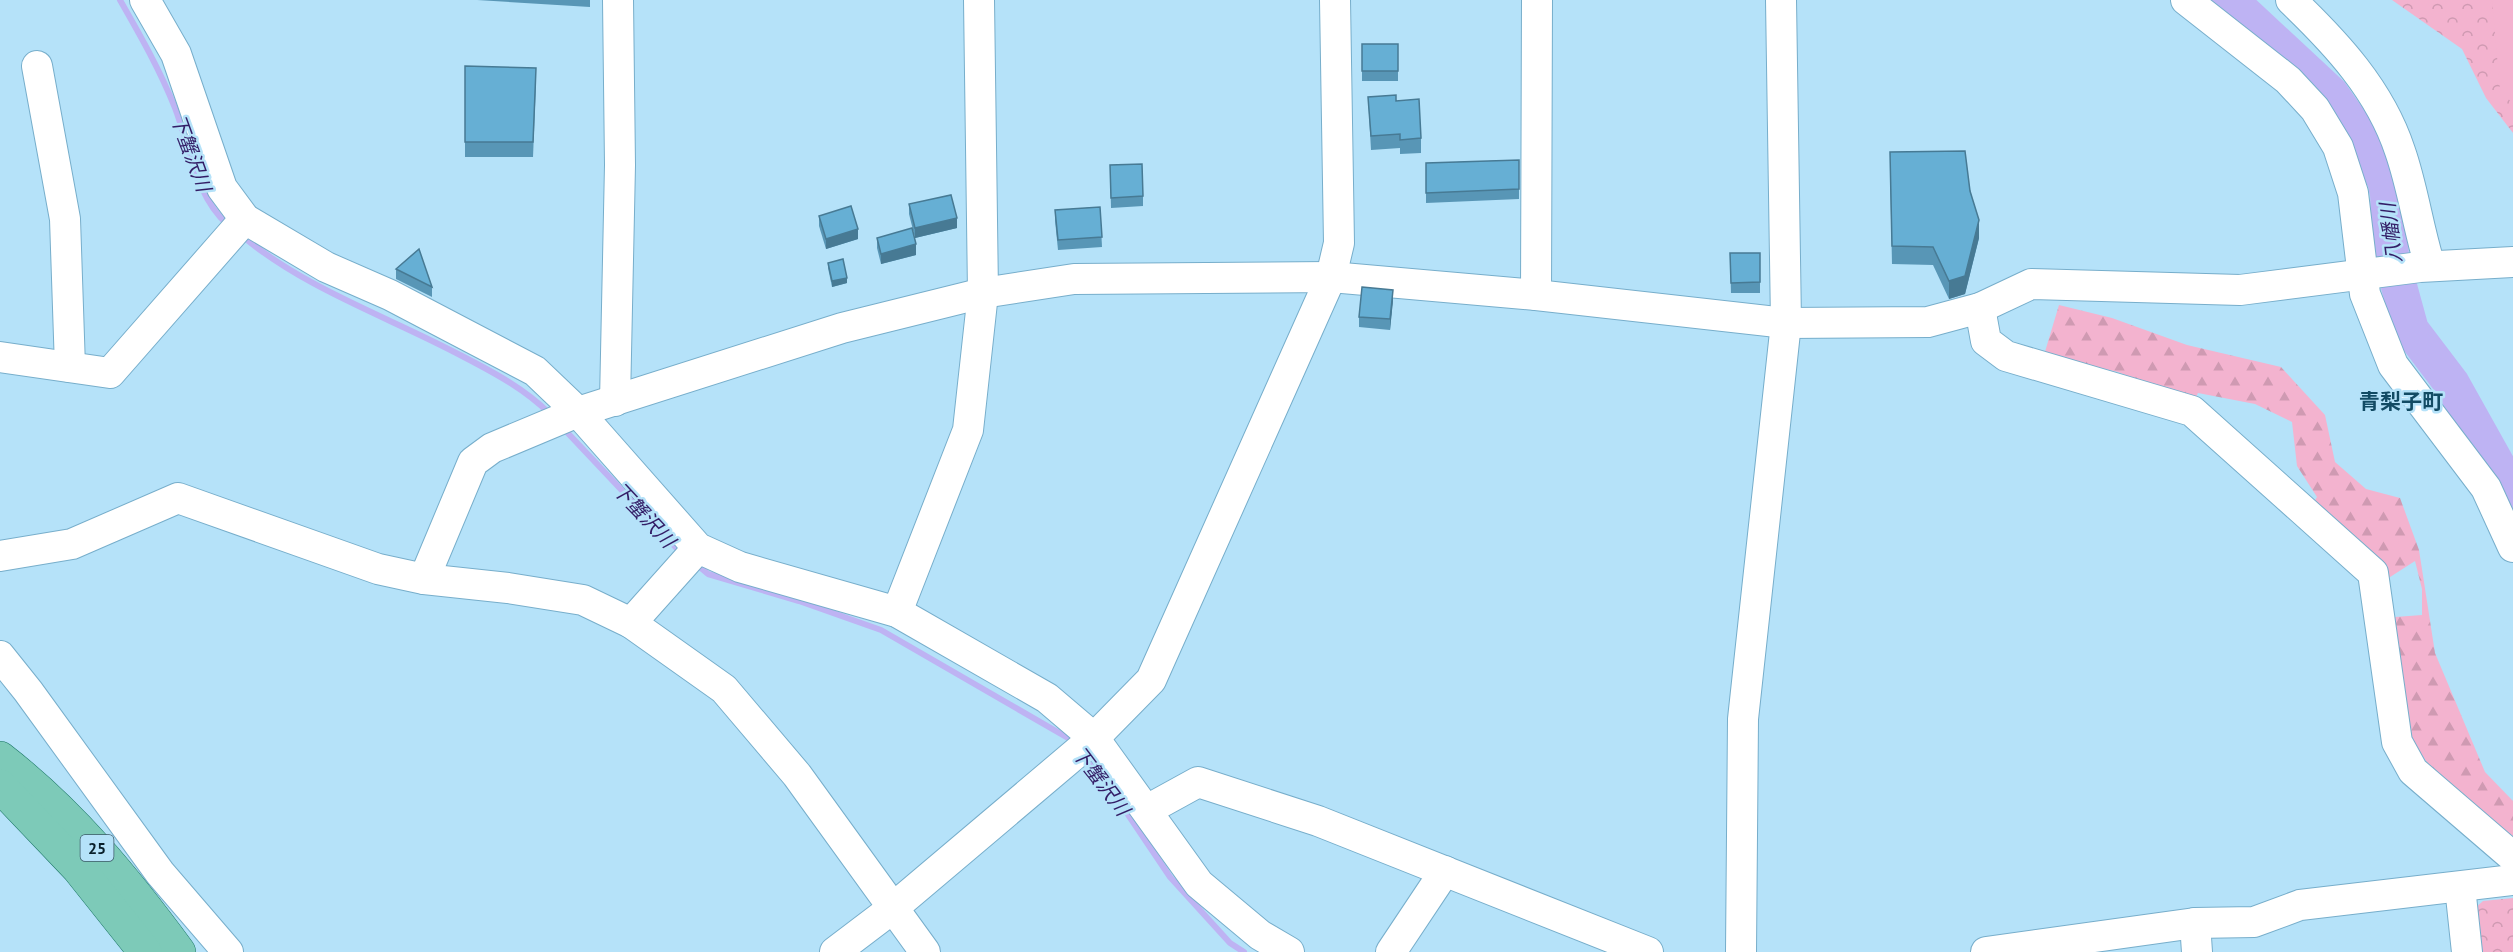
<svg xmlns="http://www.w3.org/2000/svg" width="2513" height="952" viewBox="0 0 2513 952" font-family="'PT Sans','Noto Sans JP',sans-serif">
<style>
.forest{fill:url(#forest-firs)}
.park{fill:url(#park-crowns)}
.garden{fill:#f3b3cf}
.lines{fill:none;stroke-linecap:round;stroke-linejoin:round}
.stream{stroke:#beb3f3;stroke-width:6}
.river{stroke:#beb3f3;stroke-width:36}
.minor-casing{stroke:#77aecb;stroke-width:32}
.major-casing{stroke:#1c7767;stroke-width:34}
.minor{stroke:#fff;stroke-width:30}
.major{stroke:#7dcab8;stroke-width:33}
.wall{fill:#5896b6}
.shaded-wall{fill:#477a94}
.building{fill:#66afd4;stroke:#477a94;stroke-width:1.5}
.labels{text-anchor:middle;stroke-width:5;stroke-linejoin:round;paint-order:stroke}
.shield{fill:#b5e2f9;stroke:#3c5a68;stroke-width:1.5}
.shield-label{font-size:16px;font-weight:bold;fill:#081f2a}
.water-label{font-size:20px;font-style:italic;fill:#331d66;stroke:#b5e2f9}
.quarter-label{font-size:21px;font-weight:bold;fill:#124b64;stroke:#b5e2f9}
</style>
<defs>
<pattern id="forest-firs" width="22" height="20" patternUnits="userSpaceOnUse" patternTransform="scale(1.5)"><rect width="22" height="20" fill="#f3b3cf"/><path d="M5 1l3.5 6h-7zM16 11l3.5 6h-7z" fill="#cf9ab2"/></pattern>
<pattern id="park-crowns" width="20" height="18" patternUnits="userSpaceOnUse" patternTransform="scale(1.5)"><rect width="20" height="18" fill="#f3b3cf"/><path d="M2 6a3 3 0 1 1 6 0M12 15a3 3 0 1 1 6 0" fill="none" stroke="#cf9ab2"/></pattern>
</defs>
<rect width="100%" height="100%" fill="#b5e2f9"/>
<path class="forest" d="M2059,305L2112,318L2187,345L2281,367L2325,415L2335,462L2366,489L2400,498L2419,550L2435,653L2485,772L2513,801V842L2430,767L2406,731L2395,617L2422,615V589L2415,561L2387,579L2311,507L2317,497L2297,466L2292,422L2255,404L2198,393L2193,403L2118,372L2044,355Z"/>
<g class="park">
<path d="M2392,0H2513V133L2486,98L2462,49Z"/>
<path d="M2513,898V952H2477L2474,909L2483,901Z"/>
</g>
<path class="garden" d="M2492,0H2513V104L2500,90Z"/>
<g class="lines">
<g class="stream">
<path d="M120,0C140,35 160,70 175,108C190,147 195,196 228,225"/>
<path d="M241,235C305,289 389,317 462,356C493,372 525,389 550,414"/>
<path d="M563,428L682,554"/>
<path d="M695,563L708,574L799,601L881,630L1068,738L1075,745"/>
<path d="M1086,757L1096,767L1170,877L1230,943L1244,952"/>
</g>
<path class="river" d="M2230,0L2331,94L2357,131L2385,180L2388,194L2391,257L2411,330L2452,384L2513,493"/>
<defs>
<g id="minor">
<path d="M145,0L176,54L222,188L245,219L326,267L390,295L535,371L578,412L698,548L740,567L897,612L1047,698L1094,738L1199,884L1260,935L1289,952"/>
<path d="M2186,0L2288,80L2315,109L2338,147L2353,193L2365,294L2393,365L2486,488L2513,547"/>
<path d="M2291,0C2336,43 2380,90 2400,151C2413,188 2418,228 2430,266"/>
<path d="M37,66L65,219L70,367"/>
<path d="M1536,295L1537,0"/>
<path d="M1980,308L1986,341L2006,356L2192,411L2373,573L2397,742L2413,771L2513,857"/>
<path d="M0,357L110,373L245,219"/>
<path d="M615,401L620,165L618,0"/>
<path d="M0,556L72,544L178,498L378,569L424,579L508,588L583,600L631,623L724,689L797,775L925,952"/>
<path d="M424,579L473,462L492,448L578,412L842,328L983,293L1074,279L1331,277L1536,295L1786,323L1928,322L1980,308L2031,284L2240,290L2420,267L2513,262"/>
<path d="M897,612L968,430L983,293L979,0"/>
<path d="M631,623L698,548"/>
<path d="M0,656L28,691L160,873L228,952"/>
<path d="M1147,810L1198,782L1318,821L1648,952"/>
<path d="M2460,887L2467,952"/>
<path d="M2195,923L2197,952"/>
<path d="M835,952L893,908L1094,738L1151,680L1331,277L1339,243L1335,0"/>
<path d="M1391,952L1445,871"/>
<path d="M1741,952L1743,719L1786,323L1781,0"/>
<path d="M1986,952L2195,923L2254,922L2300,905L2513,880"/>
</g>
<g id="major">
<path d="M0,758C71,813 126,880 179,952"/>
<path d="M0,786L78,868L145,952"/>
</g>
</defs>
<use href="#minor" class="minor-casing"/>
<use href="#major" class="major-casing"/>
<use href="#minor" class="minor"/>
<use href="#major" class="major"/>
</g>
<g class="wall">
<path d="M477,0H590V7Z"/>
<rect x="1362" y="44" width="36" height="37"/>
<path d="M465,66L536,83L533,157H465Z"/>
<path d="M1368,97L1396,101L1421,138V153L1400,154V148L1371,150Z"/>
<path d="M1519,160V199L1426,203V163Z"/>
<path d="M1110,165L1143,196V206L1111,208Z"/>
<path d="M1890,170L1970,191L1979,238L1965,294L1949,299L1933,265L1892,264Z"/>
<path d="M909,204L957,228L915,238L909,214Z"/>
<path d="M1100,207L1102,247L1058,250L1055,220V210Z"/>
<path d="M819,216L858,239L826,249L819,226Z"/>
<path d="M877,238L916,255L881,264L877,248Z"/>
<path d="M1730,253H1760V293H1731Z"/>
<path d="M828,263L847,283L832,287L828,268Z"/>
<path d="M396,269L432,287V297L396,279Z"/>
<path d="M1393,300L1390,330L1359,327V317Z"/>
</g>
<g class="shaded-wall">
<path d="M957,218V228L915,238V228Z"/>
<path d="M1979,220V238L1965,294L1949,299V281Z"/>
<path d="M858,229V239L826,249V239Z"/>
<path d="M916,244V255L881,264V254Z"/>
<path d="M847,278V283L832,287V281Z"/>
<path d="M1393,290V300L1390,330V319Z"/>
</g>
<g class="building">
<rect x="1362" y="44" width="36" height="27"/>
<path d="M465,66L536,68L533,142H465Z"/>
<path d="M1396,95V101L1419,99L1421,138L1400,140V134L1371,136L1368,97Z"/>
<path d="M1965,151L1970,191L1979,220L1965,276L1949,281L1933,247L1892,246L1890,152Z"/>
<path d="M1519,160V189L1426,193V163Z"/>
<path d="M1142,164L1143,196L1111,198L1110,165Z"/>
<path d="M951,195L957,218L915,228L909,204Z"/>
<path d="M851,206L858,229L826,239L819,216Z"/>
<path d="M1100,207L1102,237L1058,240L1055,210Z"/>
<path d="M912,228L916,244L881,254L877,238Z"/>
<path d="M419,249L432,287L396,269Z"/>
<path d="M1730,253H1760V282L1731,283Z"/>
<path d="M843,259L847,278L832,281L828,263Z"/>
<path d="M1362,287L1393,290L1390,319L1359,317Z"/>
</g>
<g class="labels">
<rect class="shield" x="80.5" y="835" width="33" height="26" rx="4.5"/>
<g class="shield-label">
<text x="97" y="854">25</text>
</g>
<g class="water-label">
<text transform="translate(191 153) rotate(70)" y="7">下蟹沢川</text>
<text transform="translate(2391 233) rotate(-97)" y="7">八幡川</text>
<text transform="translate(644 515) rotate(47)" y="7">下蟹沢川</text>
<text transform="translate(1101 781) rotate(53)" y="7">下蟹沢川</text>
</g>
<g class="quarter-label">
<text x="2401" y="409">青梨子町</text>
</g>
</g>
</svg>
